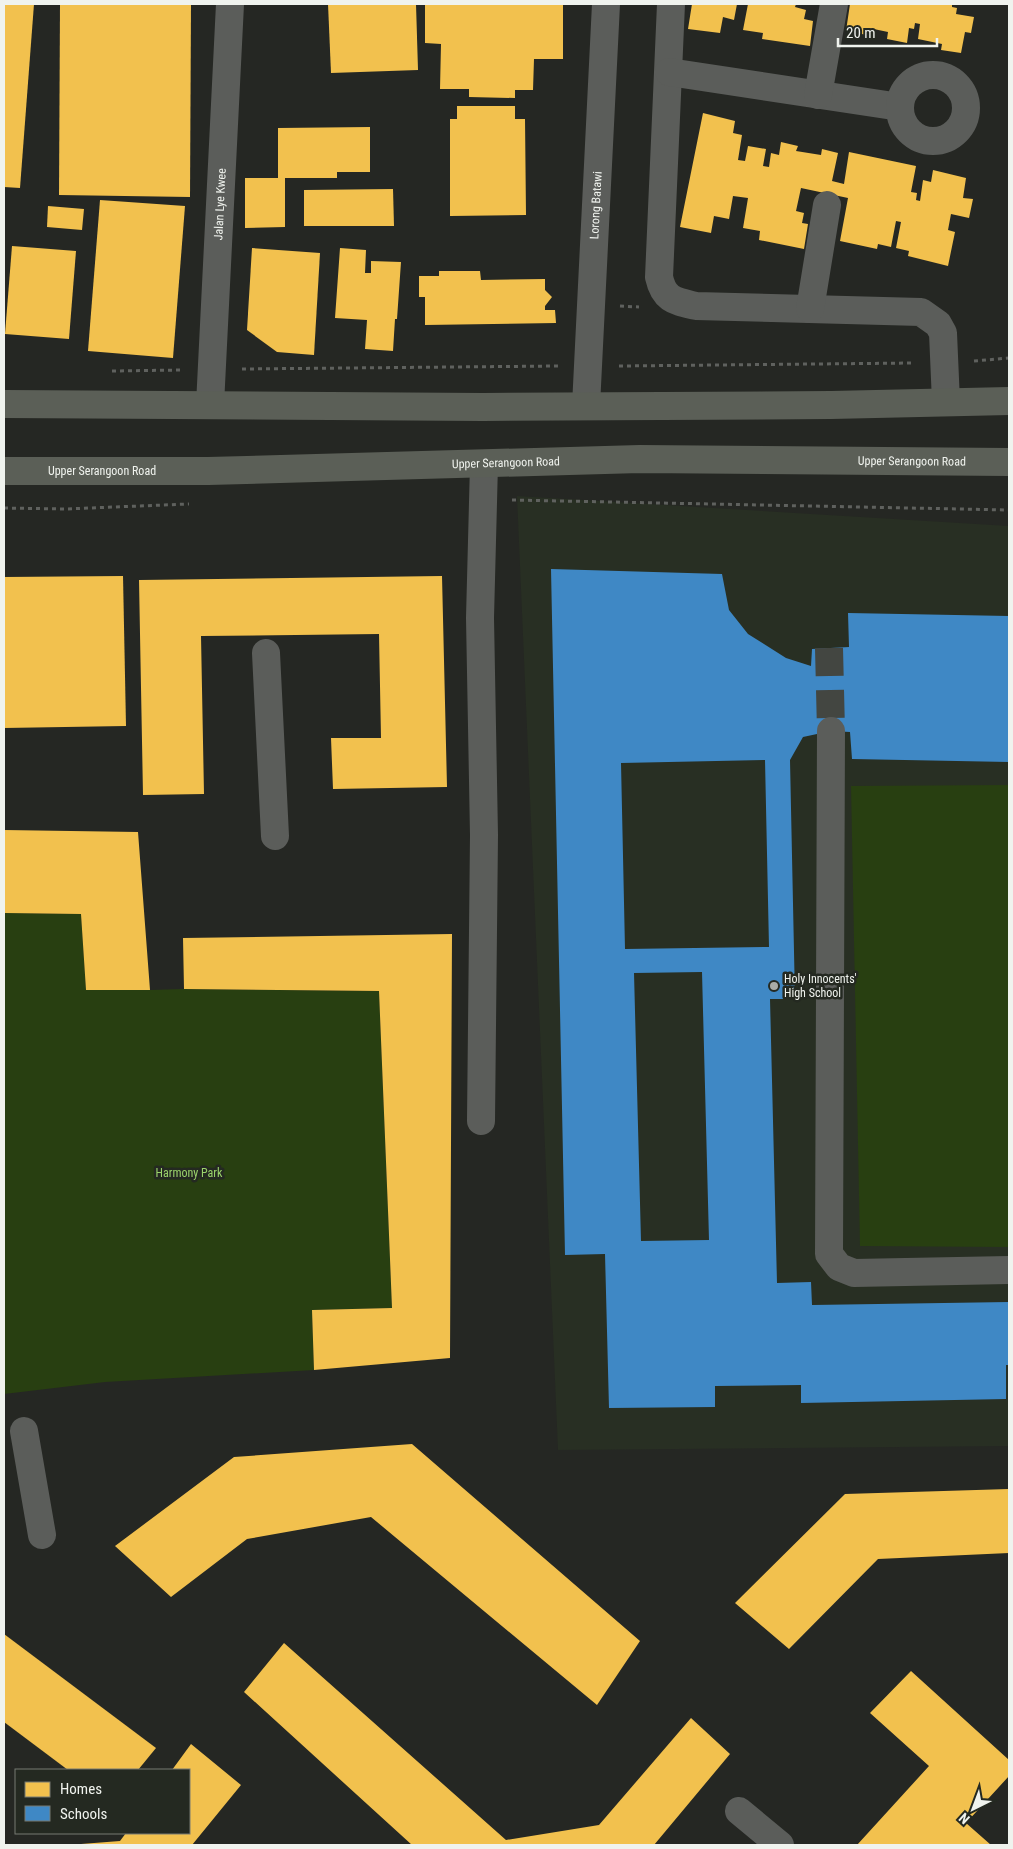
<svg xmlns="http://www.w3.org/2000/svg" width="1013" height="1849" viewBox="0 0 1013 1849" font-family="'Roboto Condensed',sans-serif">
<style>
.built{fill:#282f23}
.green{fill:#283f11}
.homes{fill:#f2c14e}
.schools{fill:#3f88c5;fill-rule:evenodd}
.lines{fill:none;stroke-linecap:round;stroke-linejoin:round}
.minor-tunnel{stroke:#434641;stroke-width:28;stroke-dasharray:28 14;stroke-linecap:butt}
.path{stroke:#5f615e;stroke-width:3;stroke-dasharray:4 4;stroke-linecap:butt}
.minor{stroke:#5b5d5a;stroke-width:28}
.major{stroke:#5b5f57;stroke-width:28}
.poi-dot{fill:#a9aca7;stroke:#242921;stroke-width:2}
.labels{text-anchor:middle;stroke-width:5;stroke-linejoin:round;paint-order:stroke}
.street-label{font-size:12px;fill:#f0f3ee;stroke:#242921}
.poi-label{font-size:12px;fill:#f0f3ee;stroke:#242921;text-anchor:start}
.park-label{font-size:12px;fill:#9bd36b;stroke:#242921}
</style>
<rect width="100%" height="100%" fill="#252723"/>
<path class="built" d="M517,496L1009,526V1446L558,1450Z"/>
<g class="green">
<path d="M1009,785V1247L860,1246L851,786Z"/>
<path d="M4,913L81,914L86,990H150L184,989L379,991L392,1308L312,1310L314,1370L105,1382L4,1394Z"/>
</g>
<g class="homes">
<path d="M4,4H34L20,188L4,187Z"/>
<path d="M60,4H191L190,197L59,195Z"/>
<path d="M328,4H416L418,70L331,73Z"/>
<path d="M425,4H563V59H534L533,90H515V98L469,97V89H440L441,44L425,43Z"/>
<path d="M692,4H737L734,20L723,17L720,33L688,29Z"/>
<path d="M748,4H796L795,7L806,10L804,19L813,21L810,46L762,39L763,33L743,30Z"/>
<path d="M850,4H952V7L957,8L956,14L974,17L971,33L965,32L961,53L941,50L942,44L918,39L920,24L915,23L914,29L909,28L907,43L887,39L888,32L869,28L867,35L846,31Z"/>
<path d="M457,106H515V119H525L526,215L450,216V119H457Z"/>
<path d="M703,113L735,121L733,133L742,135L738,160L745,161L748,146L766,149L763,166L769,167L771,153L779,155L781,142L798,146L796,151L821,155L822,149L838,153L832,181L844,184L849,152L916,166L911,192L917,193L916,200L920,201L923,180L931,182L933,170L966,178L963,198L973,199L969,218L951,214L948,230L955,232L948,266L908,256L909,251L896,248L901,222L896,221L891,247L878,244L877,249L840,241L848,198L801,188L796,211L804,213L802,223L808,224L804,249L759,240L760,231L743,228L748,198L733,196L729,219L714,216L711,233L680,227Z"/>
<path d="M370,127V172H337V178H285V227L245,228V178H278V128Z"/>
<path d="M393,189L394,226H304V190Z"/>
<path d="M100,200L185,206L173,358L88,351Z"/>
<path d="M48,206L84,209L82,230L47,227Z"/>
<path d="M12,246L76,251L69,339L5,334Z"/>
<path d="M252,248L320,253L314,355L277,352L247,330Z"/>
<path d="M340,248L366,250L365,273H371V261L401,262L397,319H395L393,351L365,349L367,320L335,318Z"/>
<path d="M439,271H480L481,280L545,279V290L552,297L545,306V310H555L556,323L425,325V297H419V276H439Z"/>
<path d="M123,576L126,726L4,728V577Z"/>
<path d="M442,576L447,787L333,789L331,738H381L379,634L201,636L204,794L143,795L139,580Z"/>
<path d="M4,830L138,832L150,990H86L81,914L4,913Z"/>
<path d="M452,934L450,1358L314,1370L312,1310L392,1308L379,991L184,989L183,938Z"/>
<path d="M412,1444L640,1641L597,1705L371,1517L247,1539L171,1597L115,1546L234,1457Z"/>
<path d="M1009,1489V1553L878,1559L789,1649L735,1603L845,1494Z"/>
<path d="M4,1634L156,1748L138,1770H68L4,1722Z"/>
<path d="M284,1643L506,1840L599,1825L691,1718L730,1754L654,1845H412L244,1692Z"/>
<path d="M911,1671L1009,1760V1776L966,1823L991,1845H857L929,1766L870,1713Z"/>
<path d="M191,1744L241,1785L192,1845H82L81,1844L120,1841L126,1833H189V1770H172Z"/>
</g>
<path class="schools" d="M551,569L722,574L729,610L748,634L786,658L811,666L812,649L849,647L848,613L1009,616V762L852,759L850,732L831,731L803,737L790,760L795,999H770L777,1283L811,1282L812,1305L1009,1302V1365H1006V1399L801,1403V1385L715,1386V1407L609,1408L605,1254L565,1255ZM765,760L769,947L625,949L621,763ZM702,972L709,1240L641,1241L634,973Z"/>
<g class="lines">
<path class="minor-tunnel" d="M829,648L831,731"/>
<g class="path">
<path d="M620,306L639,307"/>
<path d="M974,361L1009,358"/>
<path d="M619,366L913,363"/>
<path d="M242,369L558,366"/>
<path d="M112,371L181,370"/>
<path d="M512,500L1009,510"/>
<path d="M4,508L65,509L189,504"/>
</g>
<g class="minor">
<path d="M671,4L659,277C664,300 675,301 696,306L921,312L938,324L943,333L946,402"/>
<path d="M669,72L900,107"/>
<circle cx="933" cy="108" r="33"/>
<path d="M818,95L834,4"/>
<path d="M810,309L827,205"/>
<path id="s1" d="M210,405L230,4"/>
<path id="s2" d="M586,406L606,4"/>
<path d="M266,653L275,836"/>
<path d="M831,731L829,1254L839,1267L854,1273L1009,1270"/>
<path d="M481,1121L484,835L480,618L484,464"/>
<path d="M24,1431L42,1535"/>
<path d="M739,1811L780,1845"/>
</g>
<g class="major">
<path d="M4,404L483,407L831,405L1009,401"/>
<path id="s3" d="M4,471H208L640,459L1009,462"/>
</g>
</g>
<circle class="poi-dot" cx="774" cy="986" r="5"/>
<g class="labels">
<g class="street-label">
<text dy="4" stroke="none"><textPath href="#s1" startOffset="201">Jalan Lye Kwee</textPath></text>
<text dy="4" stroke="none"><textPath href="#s2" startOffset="201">Lorong Batawi</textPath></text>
<text dy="4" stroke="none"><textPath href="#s3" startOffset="908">Upper Serangoon Road</textPath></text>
<text dy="4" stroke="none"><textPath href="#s3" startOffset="502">Upper Serangoon Road</textPath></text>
<text dy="4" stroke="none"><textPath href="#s3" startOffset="98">Upper Serangoon Road</textPath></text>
</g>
<g class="poi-label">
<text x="784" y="983">Holy Innocents'<tspan x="784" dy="14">High School</tspan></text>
</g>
<g class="park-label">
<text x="189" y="1177">Harmony Park</text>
</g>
</g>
<rect width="1013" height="1849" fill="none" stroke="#f0f3ee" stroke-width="10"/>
<rect x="15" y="1769" width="175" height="65" fill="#242921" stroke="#767a73"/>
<rect x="25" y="1782" width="25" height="15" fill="#f2c14e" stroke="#767a73"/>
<text x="60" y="1794" font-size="15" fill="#f0f3ee">Homes</text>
<rect x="25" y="1806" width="25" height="15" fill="#3f88c5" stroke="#767a73"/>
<text x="60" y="1819" font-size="15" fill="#f0f3ee">Schools</text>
<g transform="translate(973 1809) rotate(222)" stroke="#242921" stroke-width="4" paint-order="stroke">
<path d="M0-4L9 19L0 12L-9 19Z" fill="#f0f3ee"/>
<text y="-8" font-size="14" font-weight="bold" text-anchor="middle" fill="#f0f3ee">N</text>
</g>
<path d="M838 38v8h99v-8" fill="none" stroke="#f0f3ee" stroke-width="2.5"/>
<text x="846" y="38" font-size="15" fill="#f0f3ee" stroke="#242921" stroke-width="4" paint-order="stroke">20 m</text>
</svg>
